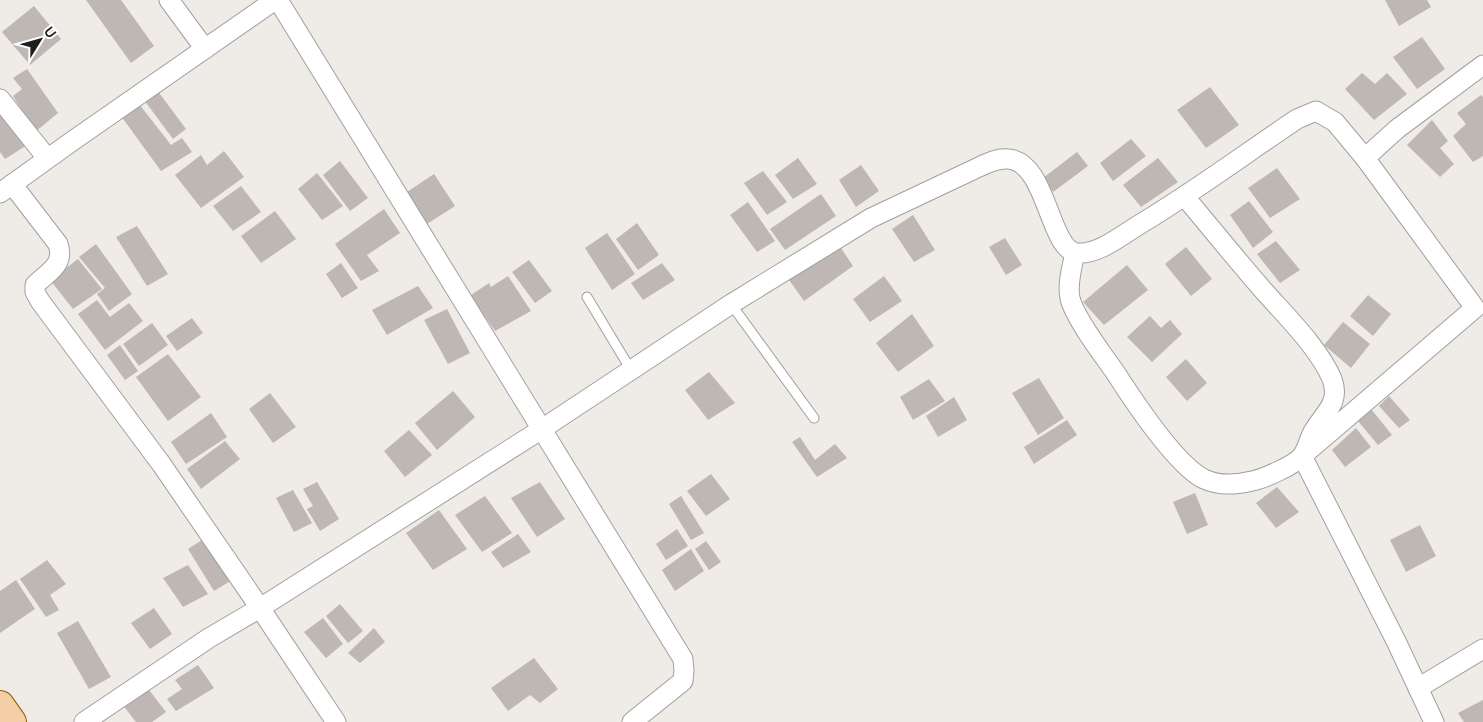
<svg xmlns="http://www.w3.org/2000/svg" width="1483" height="722" viewBox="0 0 1483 722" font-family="Cabin,sans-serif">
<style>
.building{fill:#bfb7b3}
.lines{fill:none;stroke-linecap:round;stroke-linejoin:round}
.lane-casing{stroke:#a0a0a0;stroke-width:11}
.street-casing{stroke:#a0a0a0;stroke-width:21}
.primary-casing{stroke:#8c5d0d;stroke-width:30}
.lane{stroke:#fff;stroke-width:9}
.street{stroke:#fff;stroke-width:19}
.primary{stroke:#f4cfa6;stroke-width:28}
</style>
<rect width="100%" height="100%" fill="#efebe6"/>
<g class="building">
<path d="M86,0H121L154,46L131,63Z"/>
<path d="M1385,0H1427L1431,7L1399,26Z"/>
<path d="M34,6L61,39L30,65L2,32Z"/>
<path d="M1422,37L1445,69L1417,89L1393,57Z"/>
<path d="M27,69L58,113L35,132L13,96L22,89L13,78Z"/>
<path d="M1362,73L1375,84L1387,73L1407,94L1374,120L1345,89Z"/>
<path d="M1210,87L1239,125L1206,148L1177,110Z"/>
<path d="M157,90L186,129L173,139L144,100Z"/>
<path d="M1481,95L1483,97V156L1473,162L1453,136L1466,124L1457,113Z"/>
<path d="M139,104L171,145L182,138L192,152L161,171L121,116Z"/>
<path d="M0,109L27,145L5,159L0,152Z"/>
<path d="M1432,120L1448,141L1440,148L1454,164L1440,177L1407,145Z"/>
<path d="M1131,139L1146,156L1113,181L1100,163Z"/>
<path d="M224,151L244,177L201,208L175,175L201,155L207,165Z"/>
<path d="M1077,152L1088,166L1053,192L1043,178Z"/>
<path d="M798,158L817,184L793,199L775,175Z"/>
<path d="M1158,158L1178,182L1141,207L1123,185Z"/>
<path d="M340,161L368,198L350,211L323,175Z"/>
<path d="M861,165L879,191L856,207L839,180Z"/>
<path d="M1277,168L1300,199L1270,218L1248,188Z"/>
<path d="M763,171L787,202L767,215L744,183Z"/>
<path d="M317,173L343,206L322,220L298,189Z"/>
<path d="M434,174L455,206L427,224L407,192Z"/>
<path d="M241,186L261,212L233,231L213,206Z"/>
<path d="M821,194L836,216L785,250L770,229Z"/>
<path d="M1249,201L1273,232L1253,248L1230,215Z"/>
<path d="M748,202L775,241L757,252L730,215Z"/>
<path d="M384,209L400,233L367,255L379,271L361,281L335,244Z"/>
<path d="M275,211L296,239L261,263L241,236Z"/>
<path d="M913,215L935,250L914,262L892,229Z"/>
<path d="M637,223L659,255L638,270L616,239Z"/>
<path d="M137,226L168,274L147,286L116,237Z"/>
<path d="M607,233L635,274L612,290L585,248Z"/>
<path d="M1005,238L1022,265L1006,275L989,247Z"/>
<path d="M1276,241L1300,270L1280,283L1257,254Z"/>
<path d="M96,244L132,294L109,311L97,294L105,288L79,257Z"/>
<path d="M839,245L853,266L804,301L789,280Z"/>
<path d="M1186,247L1212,279L1191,296L1165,264Z"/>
<path d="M78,259L102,289L73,309L50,280Z"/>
<path d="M529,260L552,291L535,303L512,272Z"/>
<path d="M341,263L358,288L342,298L326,274Z"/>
<path d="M662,263L675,280L643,300L631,283Z"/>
<path d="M1127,265L1148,290L1104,325L1083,302Z"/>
<path d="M508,276L531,311L495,331L486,318L480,322L471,306L476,303L471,295L489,283L491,287Z"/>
<path d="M884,276L902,301L870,322L853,299Z"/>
<path d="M418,286L433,308L387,335L372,310Z"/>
<path d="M1368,295L1391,314L1373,336L1350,316Z"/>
<path d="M97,300L110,317L129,303L143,321L105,350L78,314Z"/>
<path d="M447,309L470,353L448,364L424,320Z"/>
<path d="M912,314L934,346L898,372L876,343Z"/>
<path d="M1150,316L1161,328L1170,320L1182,334L1152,362L1127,337Z"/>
<path d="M192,318L203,333L177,351L166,336Z"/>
<path d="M1343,322L1370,344L1351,368L1324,345Z"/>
<path d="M152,323L168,345L139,366L123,344Z"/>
<path d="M120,345L138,371L125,380L107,355Z"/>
<path d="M168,354L201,397L168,421L136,377Z"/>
<path d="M1186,359L1207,383L1187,401L1166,377Z"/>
<path d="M709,372L735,403L708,420L685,390Z"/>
<path d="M1039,378L1064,418L1038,435L1012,393Z"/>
<path d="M929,379L945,401L913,420L900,397Z"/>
<path d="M453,391L475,417L437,450L415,423Z"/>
<path d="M270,393L296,427L273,443L249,409Z"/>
<path d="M1389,396L1410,420L1399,428L1379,406Z"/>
<path d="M954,397L967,420L938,437L926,416Z"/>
<path d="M1371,409L1392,435L1378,445L1358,421Z"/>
<path d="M211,413L227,437L186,464L171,442Z"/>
<path d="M1067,420L1077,435L1034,464L1024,447Z"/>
<path d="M1356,428L1371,447L1345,467L1332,450Z"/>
<path d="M409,430L432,455L405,477L384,451Z"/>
<path d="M800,437L815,460L835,444L847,458L817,477L792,442Z"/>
<path d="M225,441L240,459L201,489L187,469Z"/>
<path d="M711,474L730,499L706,516L687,491Z"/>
<path d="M317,482L339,519L320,531L307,509L313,506L303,489Z"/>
<path d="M540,482L565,519L537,537L511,498Z"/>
<path d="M1277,487L1299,512L1276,528L1256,503Z"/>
<path d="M293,490L312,523L294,532L276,498Z"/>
<path d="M1195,493L1208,525L1187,534L1173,502Z"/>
<path d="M485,496L512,533L482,552L455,515Z"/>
<path d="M681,496L704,533L691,540L669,504Z"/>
<path d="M439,510L467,549L433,570L406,533Z"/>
<path d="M1420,525L1436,556L1406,572L1390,540Z"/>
<path d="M677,529L688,546L666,560L656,544Z"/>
<path d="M518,534L531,552L503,568L491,552Z"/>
<path d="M205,538L232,580L214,591L188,549Z"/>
<path d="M706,541L721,562L709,570L695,549Z"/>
<path d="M691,549L704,571L675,591L662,570Z"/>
<path d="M47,560L66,584L50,595L59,610L46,617L20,579Z"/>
<path d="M188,565L208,594L183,607L163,578Z"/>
<path d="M16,580L35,609L0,633V591Z"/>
<path d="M340,604L363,631L348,643L326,616Z"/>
<path d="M154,608L172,634L150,649L131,623Z"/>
<path d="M323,618L343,644L326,658L304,632Z"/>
<path d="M78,621L111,677L89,689L57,633Z"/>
<path d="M374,628L385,642L360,663L348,653Z"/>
<path d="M534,658L558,689L540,703L530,695L508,711L491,688Z"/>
<path d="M198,665L214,688L176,711L167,699L182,689L175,680Z"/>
<path d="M146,686L166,712L152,722H136L122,704Z"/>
<path d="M1483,700V722H1464L1458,713Z"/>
</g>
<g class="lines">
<defs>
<g id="lane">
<path d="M587,297L631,370"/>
<path d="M731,304L814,418"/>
</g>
<g id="street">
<path d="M169,0L205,49"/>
<path d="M278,0L683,659L684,670L683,681L632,722"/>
<path d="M0,99L47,158"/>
<path d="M1365,158L1475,308L1302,456L1396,641L1434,722"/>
<path d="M12,184L58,244C65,265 49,271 35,285V292L40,301L162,465L260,608L336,722"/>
<path d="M0,193L71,142L275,0"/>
<path d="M1075,253C1072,267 1067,284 1070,298C1074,317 1103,355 1115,372C1133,400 1176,465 1204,479C1219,486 1236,485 1252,481C1263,479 1295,465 1302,456C1307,450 1309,439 1313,432C1324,413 1341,403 1332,379C1319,348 1285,315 1263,290C1236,259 1211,228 1185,197"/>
<path d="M1418,688L1483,649"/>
<path d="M84,722L209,638L260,608L542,429L731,304L871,218L979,167C989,162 998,158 1008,159C1047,161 1049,250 1077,253C1099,255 1123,234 1142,223C1195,191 1245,154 1297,119L1316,111L1335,122L1365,158L1397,129L1483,65"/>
</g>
<path id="primary" d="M0,705L12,722"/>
</defs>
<use href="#lane" class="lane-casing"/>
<use href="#street" class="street-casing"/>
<use href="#primary" class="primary-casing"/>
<use href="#lane" class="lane"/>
<use href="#street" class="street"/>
<use href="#primary" class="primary"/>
</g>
<g transform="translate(40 40) rotate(53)" stroke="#ffffff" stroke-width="4" paint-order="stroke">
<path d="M0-4L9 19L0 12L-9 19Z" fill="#1f1f1f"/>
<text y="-8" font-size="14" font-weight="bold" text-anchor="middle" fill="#1f1f1f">U</text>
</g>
</svg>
